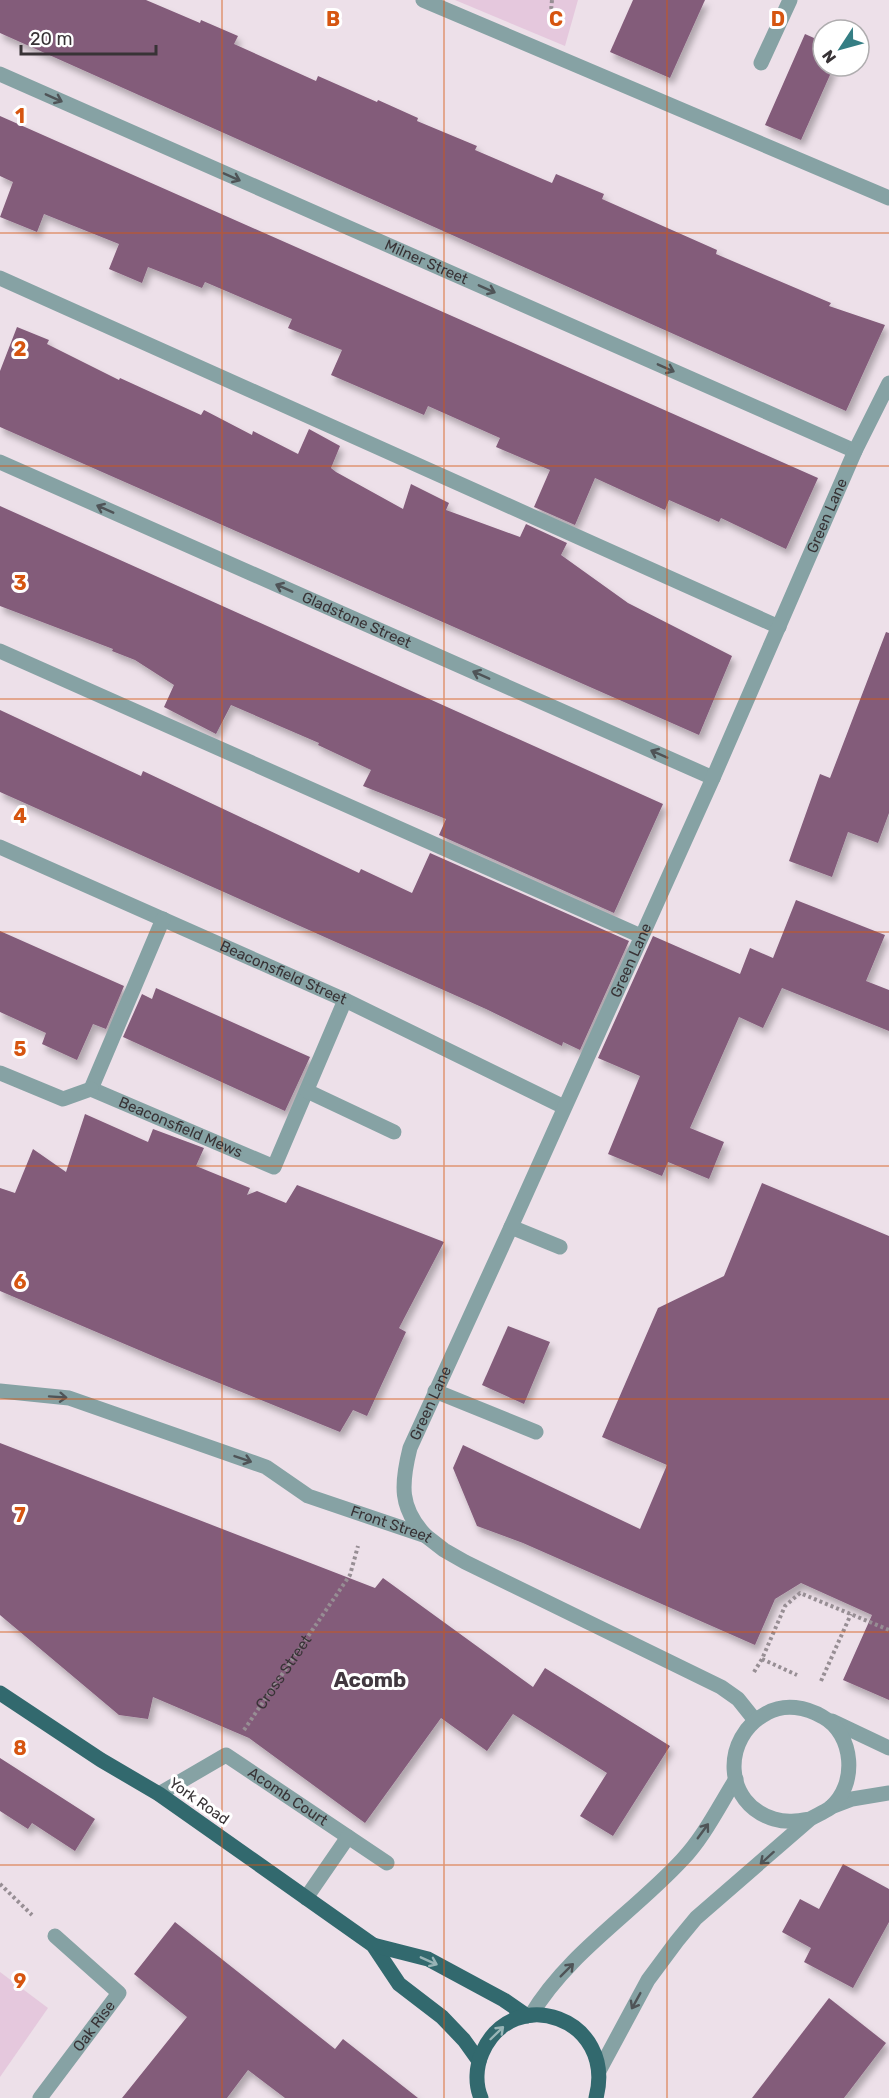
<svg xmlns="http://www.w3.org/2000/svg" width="889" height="2098" viewBox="0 0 889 2098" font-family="Rubik,sans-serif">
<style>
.green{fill:#e5c8dd}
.building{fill:#835b7a;filter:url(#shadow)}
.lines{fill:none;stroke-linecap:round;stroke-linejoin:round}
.path{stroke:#978e94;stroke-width:4;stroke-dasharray:3 3;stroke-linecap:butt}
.minor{stroke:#86a2a4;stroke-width:15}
.major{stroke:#32696e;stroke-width:15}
.oneway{stroke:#4f5457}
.oneway2{stroke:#98b4b6}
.grid{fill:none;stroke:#d65510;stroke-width:1.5;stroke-opacity:0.55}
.labels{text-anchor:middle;stroke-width:6;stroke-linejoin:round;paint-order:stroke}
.street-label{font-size:15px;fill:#383336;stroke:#fff}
.district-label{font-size:21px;font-weight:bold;fill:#41373f;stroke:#fff}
.grid-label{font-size:20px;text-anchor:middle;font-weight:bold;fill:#d65510;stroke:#fff;stroke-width:6;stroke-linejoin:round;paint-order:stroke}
</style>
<defs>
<filter id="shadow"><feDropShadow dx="3.5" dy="6" stdDeviation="3" flood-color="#0004"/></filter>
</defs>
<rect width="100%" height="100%" fill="#ede0e9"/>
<g class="green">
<path d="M455,0H578L565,46Z"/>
<path d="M0,1972L48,2008L0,2077Z"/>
</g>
<g class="building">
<path d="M0,0H146L200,23L201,20L238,36L234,44L316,81L318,76L377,102L378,100L418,118L417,121L477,146L475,150L552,183L556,174L604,194L602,199L717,250L716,254L831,303L829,306L885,325L846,411L0,33Z"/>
<path d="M633,0H705L670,78L610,52Z"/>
<path d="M805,34L823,42V66H834L801,140L765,125Z"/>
<path d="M0,116L818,478L786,549L721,518L719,522L669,500L665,510L595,478L575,525L534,507L550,470L496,447L500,438L428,406L424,415L331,375L342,350L288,328L292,319L205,282L202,288L148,267L142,283L109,269L119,244L44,214L37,232L0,217L13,182L0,176Z"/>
<path d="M17,327L49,340L47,344L119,380L120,378L201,415L204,410L252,435L253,431L298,454L309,429L340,446L331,468L336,472L403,509L411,484L449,503L446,510L520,537L526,524L567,543L561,555L628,603L732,656L699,735L0,427V371Z"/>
<path d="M0,506L663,804L614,913L439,835L446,819L363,786L371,770L318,745L319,743L231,705L216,734L164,707L174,685L135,660L112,651L113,649L0,606Z"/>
<path d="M886,632L889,633V813L878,843L848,832L832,877L789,861L820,774L830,778Z"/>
<path d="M0,710L141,776L143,771L359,873L361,869L412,893L430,853L629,941L580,1050L563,1042L562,1046L486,1009L0,792Z"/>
<path d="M796,900L885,935L866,981L889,990V1031L782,988L763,1028L739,1017L690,1128L724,1142L709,1179L668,1162L662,1176L608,1154L640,1076L598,1058L653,936L740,974L750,948L773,958Z"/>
<path d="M0,931L124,986L106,1029L93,1024L77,1060L42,1044L46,1033L0,1012Z"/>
<path d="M156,988L310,1057L285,1111L123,1037L142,994L152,999Z"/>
<path d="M85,1114L148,1142L153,1129L204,1148L196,1166L250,1188L247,1195L257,1191L286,1203L297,1185L444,1242L399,1328L406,1332L367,1416L353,1410L340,1432L167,1362L0,1291V1188L15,1193L33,1149L66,1172Z"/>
<path d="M762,1183L889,1236V1700L843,1680L872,1615L801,1583L775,1599L755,1645L523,1543L477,1526L453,1468L463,1445L640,1529L667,1465L602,1437L658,1308L724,1276Z"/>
<path d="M508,1326L550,1342L524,1404L482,1385Z"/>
<path d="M0,1443L375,1588L383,1578L533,1687L545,1668L670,1746L613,1836L580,1816L607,1773L513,1714L487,1751L441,1718L365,1823L249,1738L153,1697L148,1719L119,1715L0,1615Z"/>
<path d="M0,1758L95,1819L75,1851L32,1823L28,1829L0,1811Z"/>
<path d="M843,1864L889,1889V1922L853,1988L804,1962L811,1948L782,1932L800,1899L819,1909Z"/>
<path d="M175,1922L335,2049L343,2039L418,2098H285L248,2070L227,2098H122L187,2017L134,1974Z"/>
<path d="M829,1998L886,2043L844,2098H752Z"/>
</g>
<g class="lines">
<g class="path">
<path d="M550,21L552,0"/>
<path d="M762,1659L797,1675"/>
<path d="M754,1672L762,1659L785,1606L800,1593L889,1630"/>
<path d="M821,1681L851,1614"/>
<path id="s1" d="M244,1730L350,1575L358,1546"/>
<path d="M0,1884L32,1915"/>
</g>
<g class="minor">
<path d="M423,0L889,198"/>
<path d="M761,63L790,0"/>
<path id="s2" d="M0,74L855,451"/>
<path d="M0,278L779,627"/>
<path id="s3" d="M0,462L713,778"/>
<path d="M0,651L641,936"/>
<path id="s4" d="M0,847L345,1000L564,1107"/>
<path id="s5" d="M163,919L91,1089L274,1167L345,1000"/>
<path d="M0,1073L63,1099L91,1089"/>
<path d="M307,1091L394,1132"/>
<path d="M511,1227L560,1247"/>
<path id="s6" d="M0,1391L69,1398L266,1467L308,1496L426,1536L444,1550L465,1562L721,1687L738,1699L754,1719"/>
<path d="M435,1391L536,1432"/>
<path id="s7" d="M426,1536C399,1508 401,1484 410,1448L511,1227L713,778L855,451L889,383"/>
<path d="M832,1721L889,1748"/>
<path id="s8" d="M159,1794L226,1755L387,1863"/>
<path d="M831,1807L852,1799L889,1793"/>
<path d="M306,1898L348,1837"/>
<path d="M531,2015C568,1953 633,1913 682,1860C704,1837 719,1806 736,1779"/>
<path d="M599,2071L648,1980L677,1941L696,1918L810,1819C817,1815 824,1812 830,1808C858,1785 854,1734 823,1717C806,1707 785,1703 767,1713C721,1737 723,1804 774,1819C787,1823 798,1821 810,1819"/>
<path id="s9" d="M40,2098L119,1993L55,1936"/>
</g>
<g class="major">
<path d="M0,1693L101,1760L159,1794L373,1945L399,1984L442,2017L464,2040L479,2061"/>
<path d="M373,1945L428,1959L504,2000L527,2016"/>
<path d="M481,2098C475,2084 476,2067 482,2053C513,1982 617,2018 596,2098"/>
</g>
</g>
<defs><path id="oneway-shaft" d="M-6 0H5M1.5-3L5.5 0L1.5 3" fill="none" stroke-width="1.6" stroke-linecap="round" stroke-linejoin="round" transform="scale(1.5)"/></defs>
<g class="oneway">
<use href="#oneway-shaft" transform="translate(54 98) rotate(24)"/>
<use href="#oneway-shaft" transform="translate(232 177) rotate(24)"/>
<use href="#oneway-shaft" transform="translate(487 289) rotate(24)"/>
<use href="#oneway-shaft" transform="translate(666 368) rotate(24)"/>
<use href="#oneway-shaft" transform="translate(105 509) rotate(-156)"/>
<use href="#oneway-shaft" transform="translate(284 588) rotate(-156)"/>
<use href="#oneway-shaft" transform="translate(481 675) rotate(-156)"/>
<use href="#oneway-shaft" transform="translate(659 754) rotate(-156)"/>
<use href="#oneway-shaft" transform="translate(58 1397) rotate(4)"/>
<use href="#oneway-shaft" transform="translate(243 1459) rotate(19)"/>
<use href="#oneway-shaft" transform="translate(703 1831) rotate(-54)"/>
<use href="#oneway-shaft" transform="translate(767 1858) rotate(138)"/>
<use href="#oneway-shaft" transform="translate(567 1970) rotate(-45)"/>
<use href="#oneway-shaft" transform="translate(636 2001) rotate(119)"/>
</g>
<g class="oneway2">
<use href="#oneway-shaft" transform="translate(429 1961) rotate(24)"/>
<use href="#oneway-shaft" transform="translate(497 2033) rotate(-44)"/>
</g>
<path class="grid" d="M222,0V2098M444,0V2098M667,0V2098M0,233H889M0,466H889M0,699H889M0,932H889M0,1166H889M0,1399H889M0,1632H889M0,1865H889"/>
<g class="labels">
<g class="street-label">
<text dy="5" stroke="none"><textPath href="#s2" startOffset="466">Milner Street</textPath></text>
<text dy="5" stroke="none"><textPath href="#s7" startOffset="1116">Green Lane</textPath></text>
<text dy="5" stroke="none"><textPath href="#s3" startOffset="390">Gladstone Street</textPath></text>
<text dy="5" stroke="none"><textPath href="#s7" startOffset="630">Green Lane</textPath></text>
<text dy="5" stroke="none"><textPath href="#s4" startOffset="310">Beaconsfield Street</textPath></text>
<text dy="5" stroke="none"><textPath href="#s5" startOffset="282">Beaconsfield Mews</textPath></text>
<text dy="5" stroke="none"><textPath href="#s7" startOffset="144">Green Lane</textPath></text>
<text dy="5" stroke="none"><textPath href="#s6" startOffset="417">Front Street</textPath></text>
<text dy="5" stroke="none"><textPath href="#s1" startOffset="70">Cross Street</textPath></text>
<text dy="5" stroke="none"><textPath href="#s8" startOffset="152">Acomb Court</textPath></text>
<text transform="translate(199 1801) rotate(35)" y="5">York Road</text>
<text dy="5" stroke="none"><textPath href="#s9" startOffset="90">Oak Rise</textPath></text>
</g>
<g class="district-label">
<text x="370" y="1687">Acomb</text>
</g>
</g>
<g class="grid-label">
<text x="333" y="26">B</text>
<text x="556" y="26">C</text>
<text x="778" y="26">D</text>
<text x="20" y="123">1</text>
<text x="20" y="356">2</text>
<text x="20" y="590">3</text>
<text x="20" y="823">4</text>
<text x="20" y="1056">5</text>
<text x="20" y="1289">6</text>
<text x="20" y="1522">7</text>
<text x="20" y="1755">8</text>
<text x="20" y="1988">9</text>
</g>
<g transform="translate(841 48) rotate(234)"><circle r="28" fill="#ffffff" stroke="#afadaf" stroke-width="1.5"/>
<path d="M0-4.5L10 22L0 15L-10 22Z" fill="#357e84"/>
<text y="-9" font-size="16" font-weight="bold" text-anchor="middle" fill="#383336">N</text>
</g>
<path d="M21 45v9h135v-9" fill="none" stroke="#383336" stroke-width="3"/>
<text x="30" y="45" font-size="18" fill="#383336" stroke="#ffffff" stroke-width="4.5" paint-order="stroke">20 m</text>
</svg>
